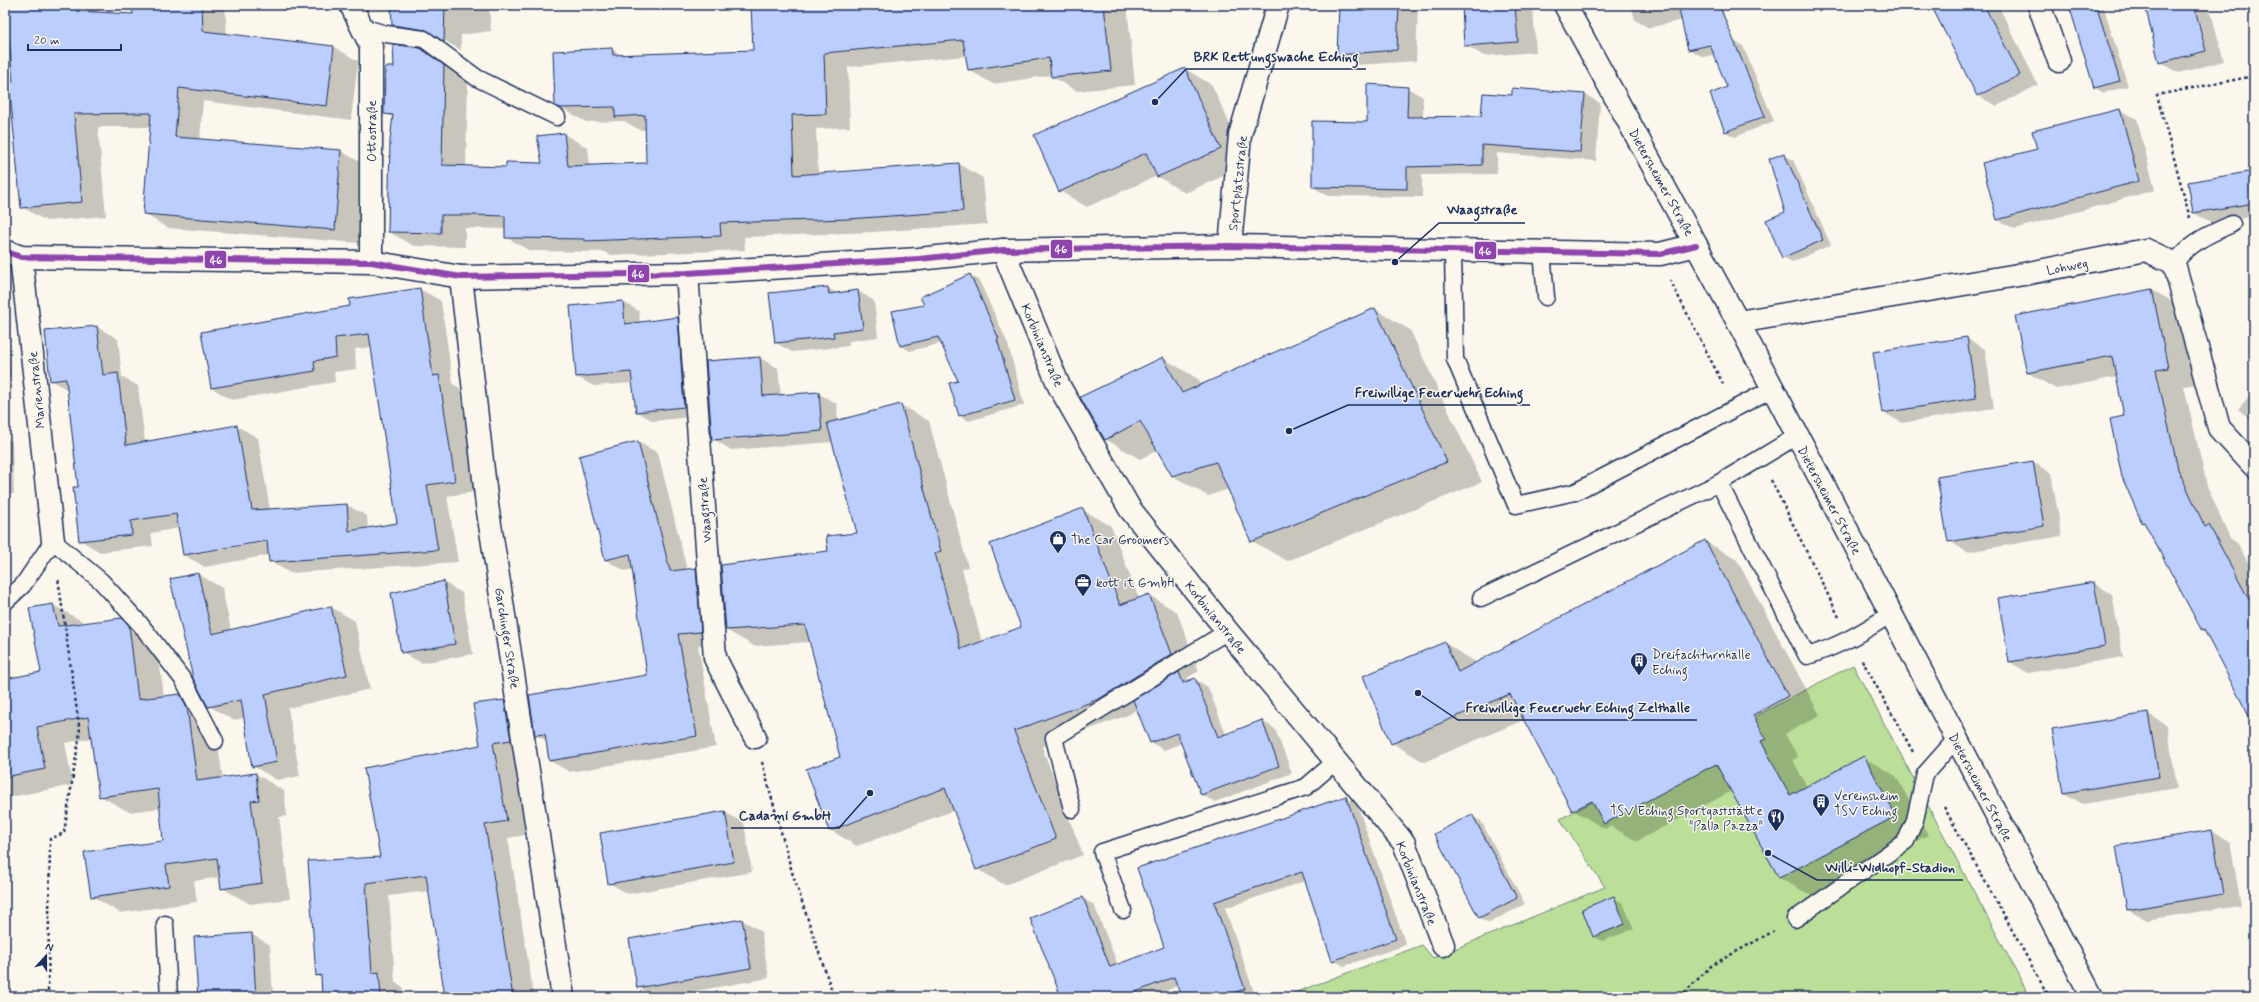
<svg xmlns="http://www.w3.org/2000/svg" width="2259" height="1002" viewBox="0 0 2259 1002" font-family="Mynerve,sans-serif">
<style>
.green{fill:#bbdf99;stroke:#6b877c}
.shadow{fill:#0003;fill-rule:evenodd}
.building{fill:#bccefe;stroke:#1b2f5e}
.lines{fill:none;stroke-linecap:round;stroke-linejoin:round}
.lane-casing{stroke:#1b2f5e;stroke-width:19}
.street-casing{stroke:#1b2f5e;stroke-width:25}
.secondary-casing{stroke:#1b2f5e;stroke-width:25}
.path{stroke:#1b2f5e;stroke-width:2.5;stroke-dasharray:3 3;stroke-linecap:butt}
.lane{stroke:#fbf7ec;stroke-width:16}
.street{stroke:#fbf7ec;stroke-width:22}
.secondary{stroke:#fbf7ec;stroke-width:22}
.bus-1-casing{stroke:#fbf7ec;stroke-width:9}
.bus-1{stroke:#8e44ad;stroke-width:6}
.labels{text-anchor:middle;stroke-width:3;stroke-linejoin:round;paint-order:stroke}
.street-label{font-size:13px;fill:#1b2f5e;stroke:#fbf7ec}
.poi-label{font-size:13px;fill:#1b2f5e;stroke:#fbf7ec;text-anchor:start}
.leader{fill:none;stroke:#1b2f5e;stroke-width:1.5}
.callout-dot{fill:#1b2f5e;stroke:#fbf7ec;stroke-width:1.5}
.callout-label{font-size:14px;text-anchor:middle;font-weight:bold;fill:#1b2f5e;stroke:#fbf7ec;stroke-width:3;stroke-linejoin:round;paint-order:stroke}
.line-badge{stroke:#fbf7ec;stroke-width:1.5}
.badge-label{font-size:11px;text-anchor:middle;font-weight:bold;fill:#fff}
</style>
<rect width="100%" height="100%" fill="#fbf7ec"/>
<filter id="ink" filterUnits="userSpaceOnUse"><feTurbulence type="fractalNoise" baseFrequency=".025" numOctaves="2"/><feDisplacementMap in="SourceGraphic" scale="8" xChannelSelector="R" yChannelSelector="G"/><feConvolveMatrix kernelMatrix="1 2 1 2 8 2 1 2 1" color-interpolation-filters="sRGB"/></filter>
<g filter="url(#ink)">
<path class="green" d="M1853,665L2030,997H1283L1422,945L1433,958L1605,887L1560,819Z"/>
<g class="shadow">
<path d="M7,5H98L99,13L134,15L133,5H225L227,34L334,47L358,61L351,120L203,101L200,140L341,151L365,165L359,243L168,228L144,214L151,127H98L106,216L46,221L22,207L14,83Z"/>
<path d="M392,5H489L491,31L461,35V50L440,38L410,34L393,25Z"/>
<path d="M752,5H1127L1135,85L1077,91L1052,77V75L993,84L969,70L966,56L848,67L850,127L816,129L818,174L959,164L983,178L987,224L873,232L744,237L745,250L609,255L605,252L530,251L506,237V229L465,228V247L414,246L389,232L394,118L385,113L395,68L420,49L445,63L468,80L466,167L507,168L543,164L564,134L588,148L590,166L647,164L646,130H640L624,121L586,122L556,105L612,49L623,56L754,51Z"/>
<path d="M1375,5H1418L1416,61L1357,65L1338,54Z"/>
<path d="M1463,5H1526L1533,9L1536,52L1484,56L1465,45Z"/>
<path d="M1631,5H1726L1722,6L1731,42L1734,41L1743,46L1774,121L1735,137L1726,132L1711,95L1729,88L1715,55L1703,57L1689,49L1682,20L1649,28L1635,20Z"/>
<path d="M1932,5H1998L2038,85L1997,106L1978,96Z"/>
<path d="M2070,5H2103L2128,86L2104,93L2095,88Z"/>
<path d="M2146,5H2209L2224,61L2179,73L2160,62Z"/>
<path d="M1185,69L1212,85L1248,165L1185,193L1157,176L1087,207L1060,191Z"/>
<path d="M1407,88L1423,97V118L1482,116L1513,96L1584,94L1600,103L1596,161L1497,153V174L1422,175V197L1328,196L1313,187L1368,123Z"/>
<path d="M2120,110L2137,119L2155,190L2015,229L1998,220L2038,150L2033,132Z"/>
<path d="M2254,150V166L2250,151Z"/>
<path d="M1783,154L1793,160L1831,245L1792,262L1783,257L1786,212Z"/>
<path d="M2254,172V216L2212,224L2194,213Z"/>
<path d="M970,275L979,280L1008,344L1024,405L969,421L960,416L959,381L942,343L910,351L901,346L925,306Z"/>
<path d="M828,288L838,294L858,291L874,301L878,337L849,341V346L792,352L776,343Z"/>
<path d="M420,289L441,301L453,384L460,388L475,492L447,496L458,562L290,573L270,561L269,555L205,567L184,555L179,528L151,533L153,546L100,552L80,540L79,488L68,390L51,380L97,327L118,339L122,377L138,386L145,442L237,426L258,438L270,510L347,505L367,516L368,529L398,523L372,347L355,349L356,369L334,372L335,382L232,400L212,388L352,307L350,299ZM272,539V541L201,553V551Z"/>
<path d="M2152,290L2181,306L2196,384L2184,386L2207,486L2230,538L2237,543L2254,573V723L2206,632L2203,630L2146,524L2143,522L2117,377L2056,389L2028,373L2017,316Z"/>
<path d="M623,302L639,311L640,323L677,318L694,328L701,416L653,421L637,412L633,383L594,386L577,377Z"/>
<path d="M1375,309L1410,330L1482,482L1287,561L1252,541L1229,489L1208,496L1173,476L1158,450L1140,459L1105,439L1163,358L1198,379L1202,386Z"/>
<path d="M5,333L9,336L11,376H5Z"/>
<path d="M1966,338L1985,349L1994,408L1902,423L1883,412Z"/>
<path d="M760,358L778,368L781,396L818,393L837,404L838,421L901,405L929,421L968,567L962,569L982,642L1023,627L1083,510L1111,526L1139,599L1149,595L1177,612L1199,671L1187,678L1191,681L1195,679L1208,687L1226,734L1262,721L1275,729L1292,773L1215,802L1202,795L1182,743L1164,750L1150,742L1137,709L1128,715L1042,747L1083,855L1005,885L977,869L955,810L857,846L830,830L841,757L810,642L754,646L726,630L829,552L858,534L833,442L731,450L713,439Z"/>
<path d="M2254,391V423L2238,409Z"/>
<path d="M5,437L12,441L14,494H5Z"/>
<path d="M638,442L658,453L687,570L696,569L715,580L720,643L698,645L716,747L570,772L550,761L547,741L536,735L648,676L633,569L625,571L606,560L580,456Z"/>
<path d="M2033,462L2051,473L2062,536L1967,552L1949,541Z"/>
<path d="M1705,541L1737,560L1820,715L1785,734L1798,757L1793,760L1807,787L1864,758L1896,776L1928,835L1812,896L1779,878L1732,791L1637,841L1610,826L1605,829L1573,810L1524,720L1424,762L1392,743L1445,643L1477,663Z"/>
<path d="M198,574L222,588L231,630L331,607L355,621L370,689L288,708L300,776L277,780L253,766L245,718L233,720L209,706Z"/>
<path d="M443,582L462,593L473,654L421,663L402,652Z"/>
<path d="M2094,583L2112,594L2123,657L2028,673L2010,662Z"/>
<path d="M53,605L82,621V624L122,619L150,636L157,643L164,697L180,695L208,711L215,725L223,779L256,774L284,791L287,816L279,817L290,899L250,904L222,888L221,877L194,881L197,902L120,913L92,896L164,842L161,808L129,812L100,796L92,738L65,743L73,785L5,798V680L42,672L30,609Z"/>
<path d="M504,701L528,714L530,834L508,838L534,997H446L429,891L389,896L395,982L403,987V997H323L322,979L317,975L309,862L381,858L481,746L474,705Z"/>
<path d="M2148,714L2167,725L2177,788L2083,804L2064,793L2053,730Z"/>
<path d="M1346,798L1357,804L1406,945L1344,966L1333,960L1305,881L1225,908L1255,995L1250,997H1182L1178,986L1150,997H1061L1083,899L1094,905L1118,965L1165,947L1138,868Z"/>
<path d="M725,812L744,823L752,872L628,894L609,883Z"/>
<path d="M1472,816L1481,821L1525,904L1489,923L1480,918L1435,835Z"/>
<path d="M2212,831L2230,842L2241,905L2146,920L2128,910Z"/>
<path d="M1614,898L1623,903L1634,929L1602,941L1593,936Z"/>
<path d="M742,920L761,931L769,978L661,997H655L638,987L630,940Z"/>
<path d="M251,934L270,945L273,997H199Z"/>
</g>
<g class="building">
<path d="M6,5H75L76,11L133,14L132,5H202L203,31L334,46L327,106L179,88L175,137L341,150L335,230L143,214L151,113L74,114L82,202L21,208L9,82H13Z"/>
<path d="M391,5H445L444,42L426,30L392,25Z"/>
<path d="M751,5H1104L1111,71L1051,77L1049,58L968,70L963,40L824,53L826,114L792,115L794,175L959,163L963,211L848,219L720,223L721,236L584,241V239L505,238V216L473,215H441V233L388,232L390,141L393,115L384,114L385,67H394L393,44L420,48L444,65L442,165L506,167V162L542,163L537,136L564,133L568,166L646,163L645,115L615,117V107L561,108L555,106L553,51L612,48L613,55L753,50Z"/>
<path d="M1339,5L1399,6L1397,50L1337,55Z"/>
<path d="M1462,5H1515L1518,42L1464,46Z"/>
<path d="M1678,5H1719L1765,116L1725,132L1710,94L1727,87L1710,45L1688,50Z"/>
<path d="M1931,5H1984L2020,75L1977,96Z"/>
<path d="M2069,5H2096L2120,81L2094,88Z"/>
<path d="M2145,5H2194L2206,51L2159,63Z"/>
<path d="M1185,68L1221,149L1157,177L1146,153L1059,192L1034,135Z"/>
<path d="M1367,84L1408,87L1407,117L1481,116L1483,93L1512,95V88L1585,94L1580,152L1482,145V165L1407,167V189L1312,187V121L1367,122Z"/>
<path d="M2120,109L2139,181L1997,220L1982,163L2037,149L2032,131Z"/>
<path d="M1784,153L1823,240L1782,258L1766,220L1785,212L1769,159Z"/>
<path d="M2254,171V203L2193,213L2188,182Z"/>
<path d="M970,274L999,339H997L1015,400L959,416L949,383L958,381L938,337L900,346L892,311L924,305L920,297Z"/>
<path d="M828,287L829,294L858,290L863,328L833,332L834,337L775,343L769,293Z"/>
<path d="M420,288L433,376L439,375L455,481L427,485L438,550L269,562L267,541L183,555L176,514L131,521L132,535L79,541L73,487H78L66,379L50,381L45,331L97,326L103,375L118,373L126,445L237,425L252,510L347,504L349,531L397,523L369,334L335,338L336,357L314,361L315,371L211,388L201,332L350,306L349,299Z"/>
<path d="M2152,289L2168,368L2156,370L2178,469L2205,527L2209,525L2254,609V726L2204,630L2202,631L2144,522L2142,523L2122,477L2110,419L2124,416L2112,356L2027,373L2015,316Z"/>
<path d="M623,301L625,324L678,317L684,407L636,412L631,372L576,377L570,306Z"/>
<path d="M1375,308L1447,462L1251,542L1216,462L1172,476L1140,421L1105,440L1080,397L1163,357L1182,393Z"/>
<path d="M1967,337L1976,398L1882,413L1873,352Z"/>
<path d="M760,357L763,396L819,392L822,431L712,440L706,361Z"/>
<path d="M901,404L941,551L935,553L961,649L1021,627L990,544L1083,508L1120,605L1149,594L1172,654L1099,699L1014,731L1056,839L976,870L945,788L829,831L806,769L840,757L805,625L726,630L721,565L828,551L826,536L857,533L827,423Z"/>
<path d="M638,441L670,571L696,568L701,632L678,634L697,736L549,761L545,734L535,735L529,695L647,675L630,554L605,560L579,456Z"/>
<path d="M2033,461L2044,526L1948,542L1937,477Z"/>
<path d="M1705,540L1788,696L1753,715L1766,739L1761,741L1790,795L1864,756L1896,816L1779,878L1716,764L1604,824L1592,801L1572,811L1510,694L1391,744L1363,676L1445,642L1458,672Z"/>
<path d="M198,573L212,634L331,606L347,675L265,694L277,762L252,767L241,700L208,707L193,678L170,579Z"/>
<path d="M444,581L455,644L401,653L391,593Z"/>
<path d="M2094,582L2105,646L2009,662L1998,598Z"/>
<path d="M53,604L58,626L122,618L129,625L138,699L180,694L187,708L197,781L256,773L259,800L251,801L262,883L221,889L217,858L166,865L169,886L91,897L84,852L163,841L158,789L99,797L88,717L37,727L45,769L5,777V679L41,672L29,608Z"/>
<path d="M1179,672L1183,683L1195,678L1218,737L1262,720L1279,766L1201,795L1177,733L1150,743L1133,700Z"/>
<path d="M504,700L511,740L493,743L507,821L485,825L513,997H445L426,875L366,883L372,973L379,972L381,997H322L321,975L316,976L308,861L380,857L364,768L480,745L473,704Z"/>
<path d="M2148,713L2159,777L2063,793L2052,729Z"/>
<path d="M1346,796L1396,939L1332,961L1302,872L1214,902L1245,989L1221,997H1181L1174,977L1123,997H1061L1030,918L1083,897L1110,967L1164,947L1137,868Z"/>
<path d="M725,811L734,862L608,884L600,833Z"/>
<path d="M1472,814L1517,898L1479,918L1434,834Z"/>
<path d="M2212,830L2223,894L2127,910L2116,846Z"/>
<path d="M1614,896L1625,924L1593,937L1582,909Z"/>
<path d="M742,919L751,968L637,988L629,939Z"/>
<path d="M252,933L256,997H198L194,937Z"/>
</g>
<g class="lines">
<defs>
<g id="lane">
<path d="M362,27L386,34L424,39L477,78L557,117"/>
<path d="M1453,251L1455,359L1516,505L1575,492L1772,389"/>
<path d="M1542,252L1546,297"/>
<path d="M2174,263C2193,241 2205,236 2232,224"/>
<path d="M1797,436L1719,483L1807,656C1838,647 1863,632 1891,614"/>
<path d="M1481,598L1719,483"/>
<path d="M5,602L23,585L53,541L101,581L141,625L184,681L215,741"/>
<path d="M1072,809L1054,738L1228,631"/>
<path d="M1123,910L1102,852L1306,787L1336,761"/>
<path d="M1795,919L1906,841L1915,820L1925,774L1956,739"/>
<path d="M165,924L169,997"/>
</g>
<g id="street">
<path d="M351,5L371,46V262"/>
<path d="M2039,5L2059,61"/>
<path d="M1230,246L1240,135L1278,5"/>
<path d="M1003,250L1059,386L1130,509L1229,633L1404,843L1443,945"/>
<path d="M5,251L21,257L371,262L461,277L687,273L919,259L1003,250L1230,246L1660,254L1696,245"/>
<path d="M21,257L53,541"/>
<path d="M687,273L715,658L755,737"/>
<path d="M461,277L487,505L563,997"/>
<path d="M1738,322L2024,274L2146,250L2174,263L2219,428L2254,466"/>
</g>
<path id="secondary" d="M1565,5L1738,322L2092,997"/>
</defs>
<use href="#lane" class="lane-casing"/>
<use href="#street" class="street-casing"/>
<use href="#secondary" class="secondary-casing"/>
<g class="path">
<path d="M2190,218L2157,95L2254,76"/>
<path d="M1670,280L1724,386"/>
<path d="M1771,480L1839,617"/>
<path d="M1862,660L1913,752"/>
<path d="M762,762L792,872L834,997"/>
<path d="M1944,807L2049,997"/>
<path d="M48,997L50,839L64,833L80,732L58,578"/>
<path d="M1680,997L1712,965L1774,931"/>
</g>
<use href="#lane" class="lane"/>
<use href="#street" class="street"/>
<use href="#secondary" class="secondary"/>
<defs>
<path id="bus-1" d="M5,251L21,257L371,262L461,277L687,273L919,259L1003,250L1230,246L1660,254L1696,245"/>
</defs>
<use href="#bus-1" class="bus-1-casing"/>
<use href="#bus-1" class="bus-1"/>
</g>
</g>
<defs>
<symbol id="shop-pin" viewBox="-11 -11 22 30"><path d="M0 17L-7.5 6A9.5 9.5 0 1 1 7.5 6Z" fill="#1b2f5e" stroke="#fbf7ec"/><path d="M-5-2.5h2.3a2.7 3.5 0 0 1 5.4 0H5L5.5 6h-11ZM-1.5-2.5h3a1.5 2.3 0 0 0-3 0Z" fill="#fff"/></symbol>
<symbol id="office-pin" viewBox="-11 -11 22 30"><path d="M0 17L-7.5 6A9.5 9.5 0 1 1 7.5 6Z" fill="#1b2f5e" stroke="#fbf7ec"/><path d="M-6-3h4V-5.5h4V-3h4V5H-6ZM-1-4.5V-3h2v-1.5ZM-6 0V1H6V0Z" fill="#fff"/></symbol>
<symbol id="building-pin" viewBox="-11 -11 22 30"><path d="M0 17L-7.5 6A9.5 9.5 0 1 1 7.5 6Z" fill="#1b2f5e" stroke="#fbf7ec"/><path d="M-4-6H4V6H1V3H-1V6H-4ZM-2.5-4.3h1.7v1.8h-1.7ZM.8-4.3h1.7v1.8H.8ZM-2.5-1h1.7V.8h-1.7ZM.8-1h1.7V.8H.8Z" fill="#fff"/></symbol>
<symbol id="restaurant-pin" viewBox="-11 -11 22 30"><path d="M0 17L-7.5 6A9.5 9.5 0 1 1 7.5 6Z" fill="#1b2f5e" stroke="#fbf7ec"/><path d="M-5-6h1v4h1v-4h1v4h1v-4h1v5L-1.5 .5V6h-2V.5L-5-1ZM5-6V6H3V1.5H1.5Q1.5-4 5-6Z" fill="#fff"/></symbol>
</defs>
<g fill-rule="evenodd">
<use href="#shop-pin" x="1048" y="529" width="20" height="27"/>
<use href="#office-pin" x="1073" y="572" width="20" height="27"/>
<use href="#building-pin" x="1629" y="651" width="20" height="27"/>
<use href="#building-pin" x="1811" y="792" width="20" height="27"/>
<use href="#restaurant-pin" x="1766" y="807" width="20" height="27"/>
</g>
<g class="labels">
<g class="street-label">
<text transform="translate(371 131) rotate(-90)" y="5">Ottostraße</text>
<text transform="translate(1662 182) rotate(61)" y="5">Dietersheimer Straße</text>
<text transform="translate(1237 183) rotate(-84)" y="5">Sportplatzstraße</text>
<text transform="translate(2067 266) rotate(-11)" y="5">Lohweg</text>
<text transform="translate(1043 345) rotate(67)" y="5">Korbinianstraße</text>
<text transform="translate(36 390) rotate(-96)" y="5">Marienstraße</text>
<text transform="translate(1830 500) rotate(62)" y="5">Dietersheimer Straße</text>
<text transform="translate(704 510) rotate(-94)" y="5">Waagstraße</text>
<text transform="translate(1216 617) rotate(51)" y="5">Korbinianstraße</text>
<text transform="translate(508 638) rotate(81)" y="5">Garchinger Straße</text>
<text transform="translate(1981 787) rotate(62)" y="5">Dietersheimer Straße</text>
<text transform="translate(1417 883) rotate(68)" y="5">Korbinianstraße</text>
</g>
<g class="poi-label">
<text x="1071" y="544">The Car Groomers</text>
<text x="1096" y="587">kott it GmbH</text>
<text x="1652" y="659">Dreifachturnhalle<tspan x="1652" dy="15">Eching</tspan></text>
<text x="1834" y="800">Vereinsheim<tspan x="1834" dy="15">TSV Eching</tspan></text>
<text x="1763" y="815" text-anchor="end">TSV Eching Sportgaststätte<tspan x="1763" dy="15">"Palla Pazza"</tspan></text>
</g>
</g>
<path class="leader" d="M1155 102L1186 69H1366M1395 262L1439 223H1525M1289 431L1348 405H1530M1418 693L1458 720H1697M870 793L839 828H731M1768 853L1817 880H1963"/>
<g class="callout-dot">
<circle cx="1155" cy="102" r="4"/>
<circle cx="1395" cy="262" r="4"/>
<circle cx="1289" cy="431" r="4"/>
<circle cx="1418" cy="693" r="4"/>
<circle cx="870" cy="793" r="4"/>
<circle cx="1768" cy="853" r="4"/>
</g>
<g class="callout-label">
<text x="1276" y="61">BRK Rettungswache Eching</text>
<text x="1482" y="214">Waagstraße</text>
<text x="1439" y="397">Freiwillige Feuerwehr Eching</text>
<text x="1578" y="712">Freiwillige Feuerwehr Eching Zelthalle</text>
<text x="785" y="820">Cadami GmbH</text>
<text x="1890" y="872">Willi-Widhopf-Stadion</text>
</g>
<g class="line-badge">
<rect x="1050" y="239" width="23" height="20" rx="4" fill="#8e44ad"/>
<rect x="1474" y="241" width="23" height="19" rx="4" fill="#8e44ad"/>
<rect x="204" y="250" width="23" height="19" rx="4" fill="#8e44ad"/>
<rect x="627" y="264" width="23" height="19" rx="4" fill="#8e44ad"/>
</g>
<g class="badge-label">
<text x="1061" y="253">46</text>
<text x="1485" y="255">46</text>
<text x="216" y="264">46</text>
<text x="638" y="278">46</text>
</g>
<rect width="2259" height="1002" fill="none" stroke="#fbf7ec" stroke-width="20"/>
<rect x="10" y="10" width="2239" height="982" fill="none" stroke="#1b2f5e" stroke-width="1.5" filter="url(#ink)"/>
<g transform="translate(46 956) rotate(21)" stroke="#fbf7ec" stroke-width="3" paint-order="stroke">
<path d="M0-3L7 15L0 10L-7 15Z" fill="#1b2f5e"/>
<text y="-6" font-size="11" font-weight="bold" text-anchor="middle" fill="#1b2f5e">N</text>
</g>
<path d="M28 44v6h93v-6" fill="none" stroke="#1b2f5e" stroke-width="2"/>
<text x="34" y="44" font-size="12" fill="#1b2f5e" stroke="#fbf7ec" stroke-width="3" paint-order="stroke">20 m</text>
</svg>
